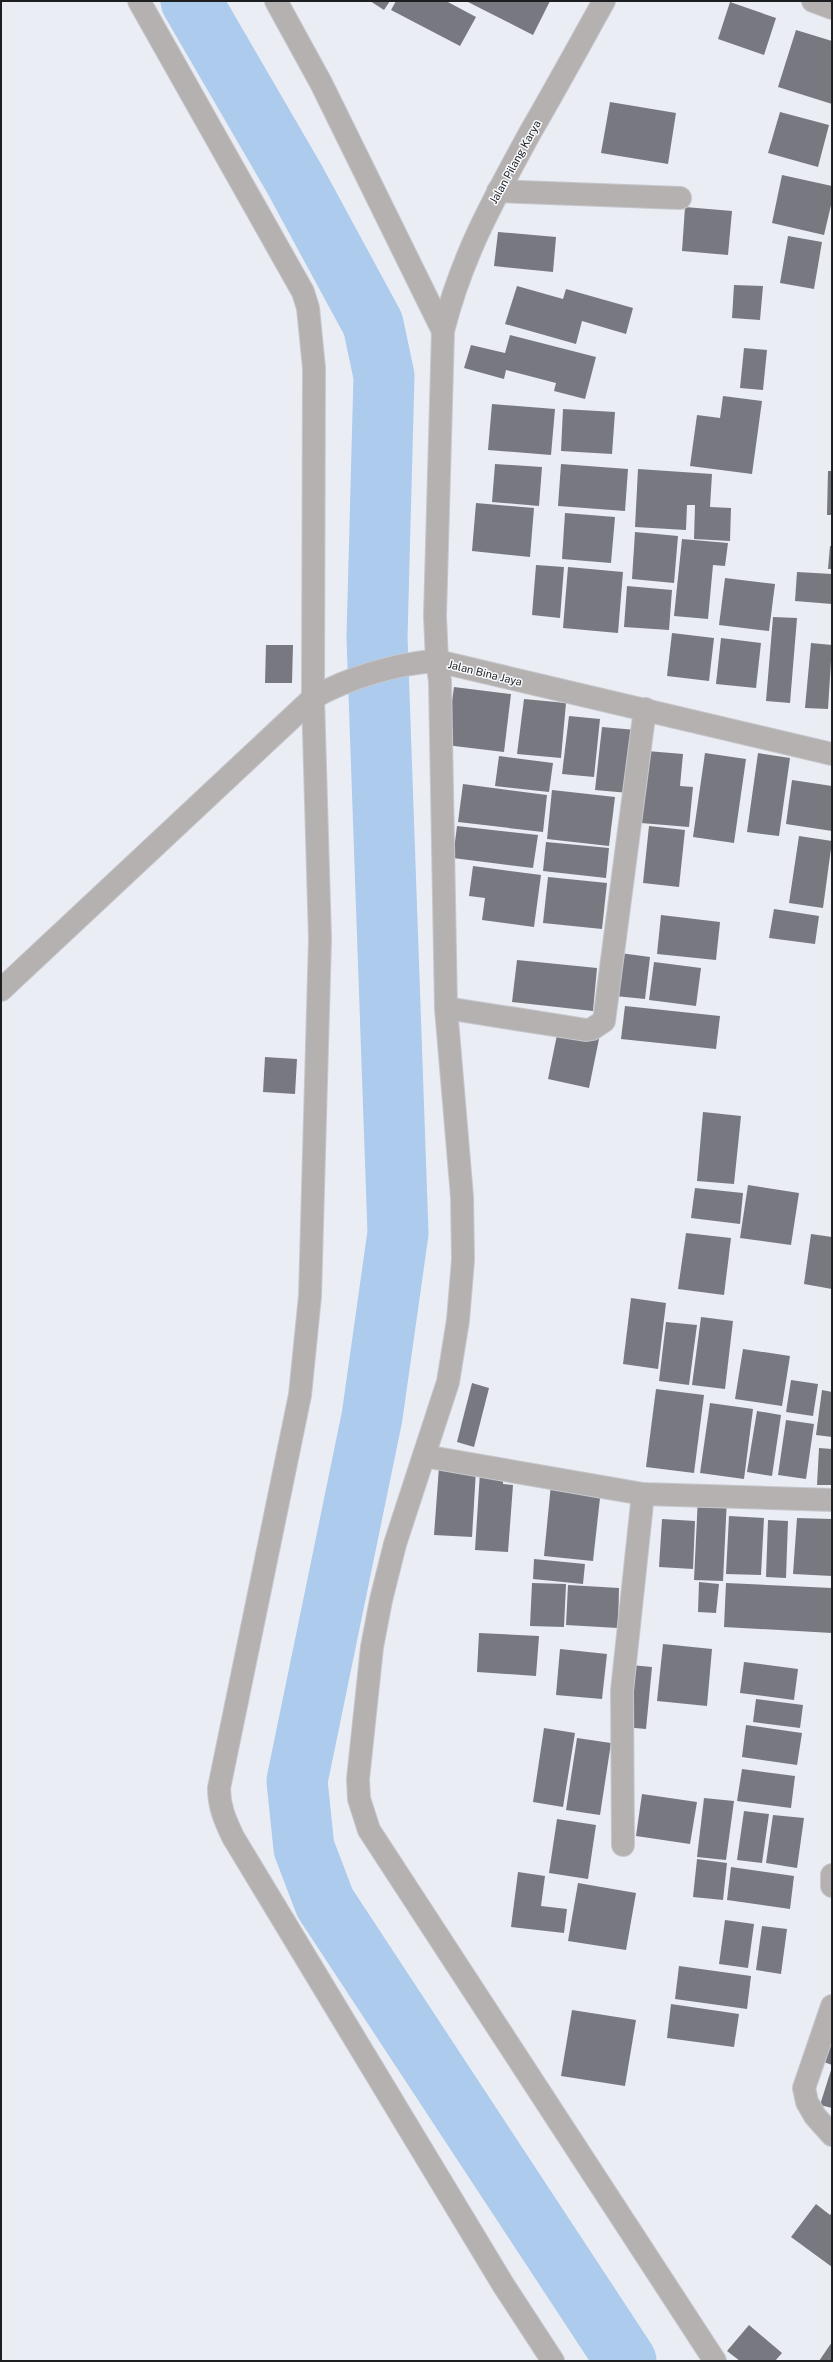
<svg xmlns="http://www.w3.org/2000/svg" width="833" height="2362" viewBox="0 0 833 2362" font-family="'Public Sans',sans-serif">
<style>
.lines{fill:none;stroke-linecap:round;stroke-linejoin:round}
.river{stroke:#accbed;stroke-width:61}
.building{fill:#787980}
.street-casing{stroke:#c6c8ce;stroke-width:24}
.street{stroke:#b5b1b0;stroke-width:22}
.labels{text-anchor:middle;stroke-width:3;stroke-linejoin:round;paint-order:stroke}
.street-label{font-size:11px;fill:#1d1e20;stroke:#f9fbff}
</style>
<rect width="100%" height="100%" fill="#ebedf4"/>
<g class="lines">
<path class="river" d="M191,1L295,180L373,324L384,376L377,637L398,1233L372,1417L297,1781L304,1848L325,1903L626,2361"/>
</g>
<g class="building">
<path d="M370,1H390L384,10Z"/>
<path d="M396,1H446L476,17L460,46L391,10Z"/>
<path d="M466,1H550L533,35Z"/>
<path d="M730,2L776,18L764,55L718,39Z"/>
<path d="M796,30L832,41V104L778,87Z"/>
<path d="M610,102L676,113L668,164L601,153Z"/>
<path d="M780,112L829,125L818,167L768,153Z"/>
<path d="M782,175L832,186V201L824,235L772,223Z"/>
<path d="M685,207L732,211L728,255L682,251Z"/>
<path d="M498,232L556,237L553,272L494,266Z"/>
<path d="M788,236L822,242L814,289L780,283Z"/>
<path d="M734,285L763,286L760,320L732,318Z"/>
<path d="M517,286L563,299L566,289L633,308L626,334L582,321L576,344L505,324Z"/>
<path d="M510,335L596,357L585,399L554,391L556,383L506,370L504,379L464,368L471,345L505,353Z"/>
<path d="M744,348L767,350L763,390L740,388Z"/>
<path d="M723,396L762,401L752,474L690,466L697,415L720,418Z"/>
<path d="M492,404L555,409L551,455L488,450Z"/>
<path d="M563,409L615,412L612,454L561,451Z"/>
<path d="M495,464L542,467L539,506L492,502Z"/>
<path d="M561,464L628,469L625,511L558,506Z"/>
<path d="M638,469L712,474L710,507L731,508L730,541L694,539L695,505H687L686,530L635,527Z"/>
<path d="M828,471H832V515H827Z"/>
<path d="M476,503L534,508L530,557L472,551Z"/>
<path d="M565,513L615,517L611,563L562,559Z"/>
<path d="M635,532L678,536L674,583L632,579Z"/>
<path d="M682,539L728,543L725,566L713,565L708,619L674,616Z"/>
<path d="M830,546H832V569H828Z"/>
<path d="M536,565L564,567L560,618L532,615Z"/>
<path d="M568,567L623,572L618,633L563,628Z"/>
<path d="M797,572L832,574V604L795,601Z"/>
<path d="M725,578L775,584L769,631L719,625Z"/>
<path d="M627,586L672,590L669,630L624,627Z"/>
<path d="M773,617L797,618L790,703L766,701Z"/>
<path d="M672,633L714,638L709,681L667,676Z"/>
<path d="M721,638L761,643L756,688L716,684Z"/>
<path d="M811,643L832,645L828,709L805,708Z"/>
<path d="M266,645H293L292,683H265Z"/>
<path d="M454,687L511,694L504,752L446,745Z"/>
<path d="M524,699L566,703L561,758L517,754Z"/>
<path d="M569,716L600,719L594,777L562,774Z"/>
<path d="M602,727L636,730L629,793L595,790Z"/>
<path d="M647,751L683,754L680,786L693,787L689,827L641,823Z"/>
<path d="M705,753L746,759L734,843L693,837Z"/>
<path d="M758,753L790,758L779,836L747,832Z"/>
<path d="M499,756L553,763L549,792L495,786Z"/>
<path d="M792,780L832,786V831L786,824Z"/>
<path d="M463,784L547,795L543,832L458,822Z"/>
<path d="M552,790L615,797L609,846L547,839Z"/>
<path d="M457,826L538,835L533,868L453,858Z"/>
<path d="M649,826L685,830L679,887L643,883Z"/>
<path d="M799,836L832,841L823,908L789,903Z"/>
<path d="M546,842L609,848L606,878L543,871Z"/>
<path d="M473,866L541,875L534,927L482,920L485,898L469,896Z"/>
<path d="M548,877L607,883L602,929L543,923Z"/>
<path d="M774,909L819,916L815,944L769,938Z"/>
<path d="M661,915L720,922L716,960L657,954Z"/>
<path d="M620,953L650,957L645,999L615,996Z"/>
<path d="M517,960L597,968L593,1011L512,1002Z"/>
<path d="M654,962L701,968L696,1006L649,1000Z"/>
<path d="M625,1006L720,1016L716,1049L621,1039Z"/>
<path d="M558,1030L599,1039L589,1088L548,1079Z"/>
<path d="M265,1057L297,1059L295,1094L263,1092Z"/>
<path d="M703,1112L741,1116L734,1184L697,1181Z"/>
<path d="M748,1185L799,1193L791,1245L740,1238Z"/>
<path d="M695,1188L743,1193L740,1224L691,1218Z"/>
<path d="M686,1233L731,1238L724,1295L678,1289Z"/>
<path d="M811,1234L832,1237V1289L804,1284Z"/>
<path d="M631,1298L666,1303L658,1369L623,1364Z"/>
<path d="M701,1317L733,1321L725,1389L692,1385Z"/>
<path d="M666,1322L697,1325L689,1385L659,1381Z"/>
<path d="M743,1349L790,1356L782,1406L735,1399Z"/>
<path d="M791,1380L818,1384L813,1416L786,1412Z"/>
<path d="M472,1383L489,1388L474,1447L457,1442Z"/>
<path d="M656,1389L704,1395L694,1473L646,1467Z"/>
<path d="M822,1390L832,1392V1437L816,1435Z"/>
<path d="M710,1403L753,1409L744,1479L700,1473Z"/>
<path d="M757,1411L781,1415L772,1476L747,1472Z"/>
<path d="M786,1420L814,1424L806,1479L778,1475Z"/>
<path d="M819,1448L832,1449V1485H817Z"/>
<path d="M439,1467L476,1470L472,1537L434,1535Z"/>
<path d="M480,1472L503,1474V1484L513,1485L508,1552L475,1550Z"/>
<path d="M551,1484L601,1489L593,1561L544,1556Z"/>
<path d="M698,1497L727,1498L723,1581L694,1580Z"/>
<path d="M729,1516L764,1518L761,1575L726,1574Z"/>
<path d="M797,1518L832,1519V1576L793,1574Z"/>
<path d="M662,1519L695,1521L693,1569L659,1567Z"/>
<path d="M768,1520L788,1521L786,1578L766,1577Z"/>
<path d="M534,1559L585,1564L583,1584L533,1579Z"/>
<path d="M699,1582L719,1584L716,1613L698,1612Z"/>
<path d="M532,1583L566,1584L564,1627L530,1626Z"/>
<path d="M726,1583L832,1588V1633L724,1627Z"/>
<path d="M568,1585L619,1588L618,1628L566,1625Z"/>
<path d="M479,1633L539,1636L536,1676L477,1672Z"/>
<path d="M663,1644L712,1649L707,1706L657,1701Z"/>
<path d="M560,1649L607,1654L602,1699L556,1695Z"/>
<path d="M744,1662L798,1669L794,1700L740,1693Z"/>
<path d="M631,1665L652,1667L646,1729L624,1727Z"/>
<path d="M756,1699L803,1705L800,1728L753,1722Z"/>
<path d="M746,1725L802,1733L797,1765L742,1757Z"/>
<path d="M544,1728L575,1733L563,1807L533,1802Z"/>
<path d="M577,1738L611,1743L600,1815L566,1810Z"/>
<path d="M742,1769L795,1776L791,1808L737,1801Z"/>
<path d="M642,1794L697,1802L690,1844L636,1836Z"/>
<path d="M704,1798L734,1801L726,1860L697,1857Z"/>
<path d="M744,1811L769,1814L762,1863L737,1860Z"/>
<path d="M773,1815L804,1818L797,1868L766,1863Z"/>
<path d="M557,1819L596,1825L588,1879L549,1873Z"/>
<path d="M697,1859L727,1863L723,1900L693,1897Z"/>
<path d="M731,1867L794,1876L790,1909L727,1900Z"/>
<path d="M518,1872L545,1876L541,1906L567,1909L564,1933L511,1927Z"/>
<path d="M578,1883L636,1893L626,1950L568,1941Z"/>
<path d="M725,1920L754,1924L748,1968L719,1964Z"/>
<path d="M762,1926L787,1929L781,1974L756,1970Z"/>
<path d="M679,1966L751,1976L747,2009L675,1999Z"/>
<path d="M671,2004L739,2014L734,2047L667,2038Z"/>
<path d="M572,2010L636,2020L625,2086L561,2076Z"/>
<path d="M832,2038V2065L824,2062Z"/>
<path d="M832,2067V2108L820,2105Z"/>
<path d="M816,2204L830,2215L832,2212V2267L791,2237Z"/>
<path d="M749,2325L782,2353L775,2361H740L727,2351Z"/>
<path d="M832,2342V2361H819Z"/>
</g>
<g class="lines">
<defs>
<g id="street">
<path d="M139,1L303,292L308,308L314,368L313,698L320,939L310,1296L300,1395L219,1788C219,1807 225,1820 233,1837L504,2286L553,2361"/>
<path d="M276,1L321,83L443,331"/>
<path d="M604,1C580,44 556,88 531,131C494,199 462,255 443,331L435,616L437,661L832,754"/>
<path d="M813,1L832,8"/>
<path d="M498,191L680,198"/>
<path d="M1,990L313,698C347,678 398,663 437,661L440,681L446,1008L462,1197L463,1260L458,1320L448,1382L395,1544L381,1600L372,1647L358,1779L359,1799L369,1830L715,2361"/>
<path d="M446,1008L586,1030L592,1029L604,1021L645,709"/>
<path d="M424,1456L643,1494L832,1500"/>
<path d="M623,1845L622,1691L643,1494"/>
<path d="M832,1875V1886"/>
<path d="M832,2006L804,2088L807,2102L815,2116L832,2135"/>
</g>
</defs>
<use href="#street" class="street-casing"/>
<use href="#street" class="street"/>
</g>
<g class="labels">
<g class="street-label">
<text transform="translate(515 162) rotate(-61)" y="4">Jalan Pilang Karya</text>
<text transform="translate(485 673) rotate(14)" y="4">Jalan Bina Jaya</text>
</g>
</g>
<rect width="833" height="2362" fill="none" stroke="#1d1e20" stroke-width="4"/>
</svg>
